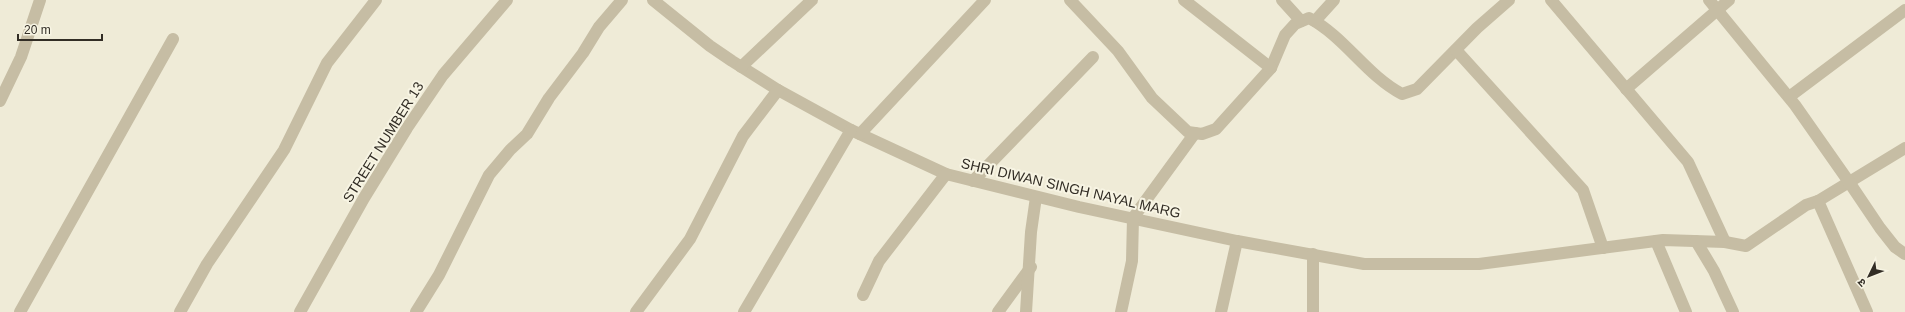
<svg xmlns="http://www.w3.org/2000/svg" width="1905" height="312" viewBox="0 0 1905 312" font-family="Arial,'Noto Sans Devanagari',sans-serif">
<style>
.lines{fill:none;stroke-linecap:round;stroke-linejoin:round}
.street{stroke:#c6bda4;stroke-width:12}
.labels{text-anchor:middle;stroke-width:4;stroke-linejoin:round;paint-order:stroke}
.street-label{font-size:14px;fill:#322d25;stroke:#f7f4e3}
</style>
<rect width="100%" height="100%" fill="#efebd7"/>
<g class="lines">
<g class="street">
<path d="M653,0L710,46L732,61L778,90L851,130L946,174L1079,207L1237,241L1364,264H1479L1663,240L1725,242L1746,246L1806,205L1818,201L1905,148"/>
<path d="M1070,0L1118,51L1152,98L1188,132L1202,134L1216,129L1271,68L1285,35L1295,24L1309,18C1345,37 1366,75 1402,94L1417,89L1477,28L1509,0"/>
<path d="M1184,0L1271,68"/>
<path d="M1282,0L1301,21"/>
<path d="M1551,0L1688,162L1725,242"/>
<path d="M1709,0L1795,105L1849,182L1880,228L1895,247L1905,254"/>
<path d="M1315,21L1334,0"/>
<path d="M1456,50L1583,190L1603,248"/>
<path d="M741,67L812,0"/>
<path d="M1626,89L1729,0"/>
<path d="M1789,97L1905,10"/>
<path d="M0,101L21,57L40,0"/>
<path d="M860,134L985,0"/>
<path d="M973,181L1093,57"/>
<path d="M1818,201L1867,312"/>
<path d="M1656,241L1686,312"/>
<path d="M1696,241L1714,271L1733,312"/>
<path d="M1313,254V312"/>
<path d="M863,295L879,261L946,174"/>
<path d="M20,312L173,39"/>
<path d="M180,312L207,264L284,150L327,63L376,0"/>
<path d="M300,312L364,198L407,128L443,75L507,0"/>
<path d="M416,312L439,275L489,175L510,150L527,134L549,98L583,53L599,27L622,0"/>
<path d="M636,312L690,239L743,136L778,90"/>
<path d="M744,312L851,130"/>
<path d="M998,312L1031,267"/>
<path d="M1026,312L1031,232L1036,197"/>
<path d="M1121,312L1132,261L1133,218L1195,133"/>
<path d="M1221,312L1237,241"/>
</g>
</g>
<g class="labels">
<g class="street-label">
<text transform="translate(383 142) rotate(-58)" y="5">STREET NUMBER 13</text>
<text transform="translate(1071 188) rotate(13)" y="5">SHRI DIWAN SINGH NAYAL MARG</text>
</g>
</g>
<g transform="translate(1869 276) rotate(227)" stroke="#f7f4e3" stroke-width="3" paint-order="stroke">
<path d="M0-3L7 15L0 10L-7 15Z" fill="#322d25"/>
<text y="-6" font-size="11" font-weight="bold" text-anchor="middle" fill="#322d25">उ</text>
</g>
<path d="M18 34v6h84v-6" fill="none" stroke="#322d25" stroke-width="2"/>
<text x="24" y="34" font-size="12" fill="#322d25" stroke="#f7f4e3" stroke-width="3" paint-order="stroke">20 m</text>
</svg>
